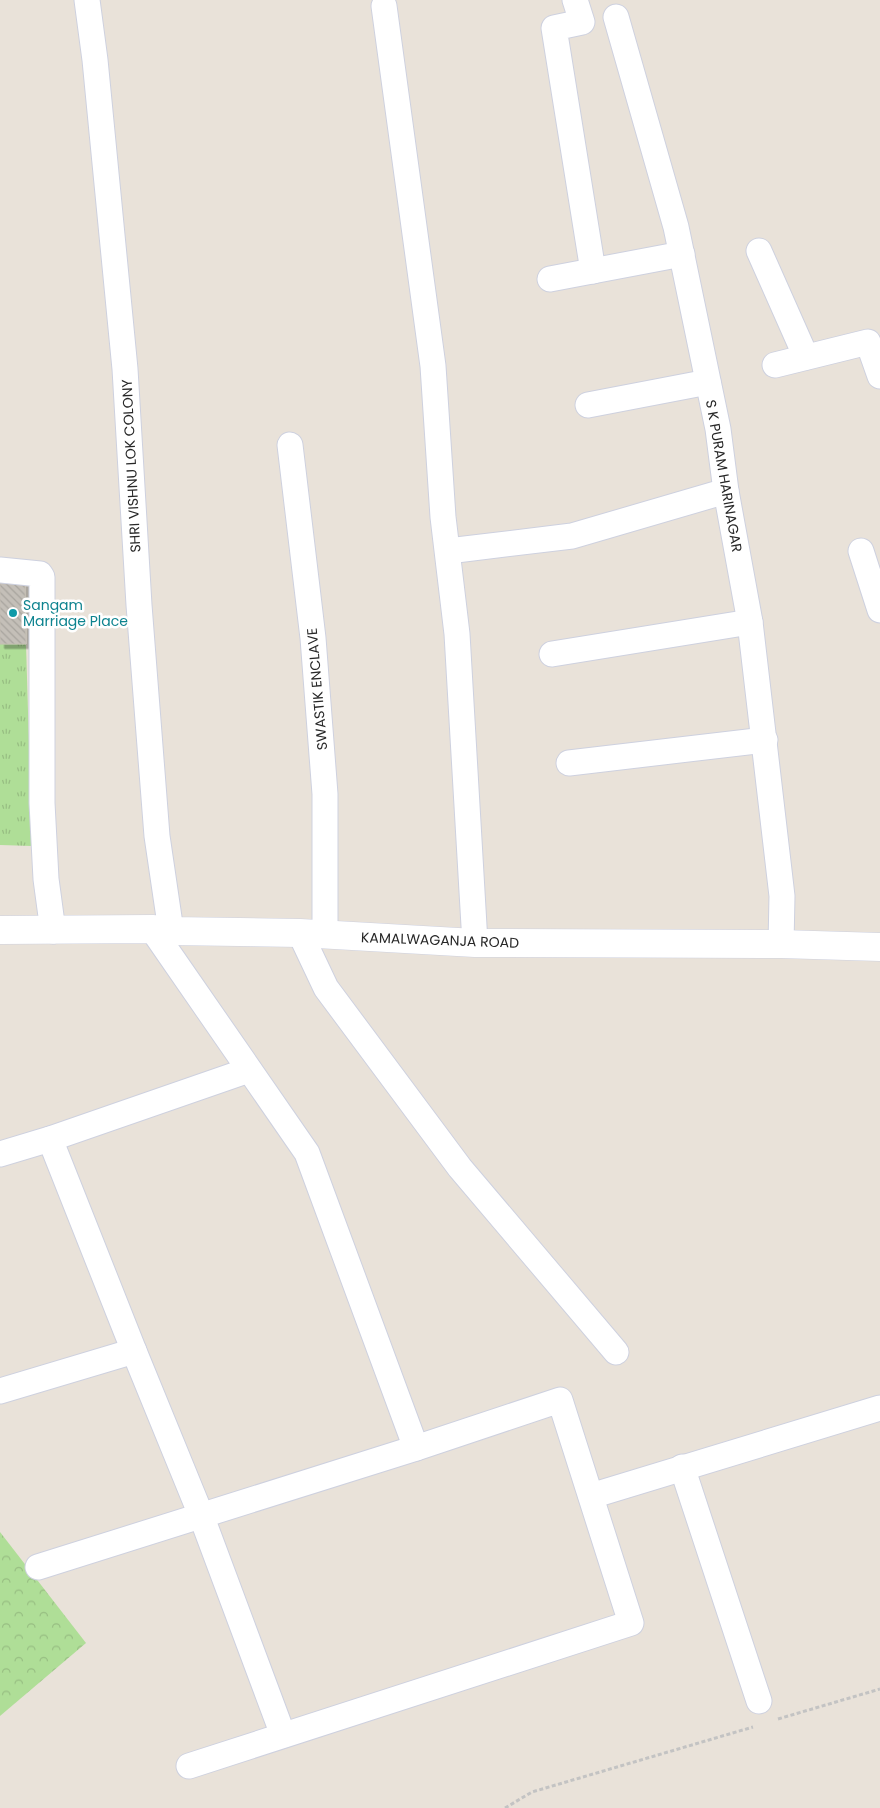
<svg xmlns="http://www.w3.org/2000/svg" width="880" height="1808" viewBox="0 0 880 1808" font-family="Poppins,sans-serif">
<style>
.grass{fill:url(#grass-tufts)}
.forest{fill:url(#forest-crowns)}
.building{fill:url(#building-back-hatch);stroke:#c4beb3;filter:url(#shadow)}
.lines{fill:none;stroke-linecap:round;stroke-linejoin:round}
.minor-casing{stroke:#ced1df;stroke-width:27}
.secondary-casing{stroke:#ced1df;stroke-width:29}
.path{stroke:#c3c3c3;stroke-width:3;stroke-dasharray:4 2.5;stroke-linecap:butt}
.minor{stroke:#fff;stroke-width:25}
.secondary{stroke:#fff;stroke-width:28}
.culture-dot{fill:#0f9aa8;stroke:#fff;stroke-width:2}
.labels{text-anchor:middle;stroke-width:5;stroke-linejoin:round;paint-order:stroke}
.street-label{font-size:14px;fill:#272727;stroke:#fff}
.culture-label{font-size:14px;fill:#0d838f;stroke:#fff;text-anchor:start}
</style>
<defs>
<pattern id="grass-tufts" width="24" height="20" patternUnits="userSpaceOnUse" patternTransform="scale(1.25)"><rect width="24" height="20" fill="#afde97"/><path d="M3 7l-1-3M5 7V3M7 7l1-3M15 17l-1-3M17 17v-4M19 17l1-3" fill="none" stroke="#97be82"/></pattern>
<pattern id="forest-crowns" width="20" height="18" patternUnits="userSpaceOnUse" patternTransform="scale(1.25)"><rect width="20" height="18" fill="#afde97"/><path d="M2 6a3 3 0 1 1 6 0M12 15a3 3 0 1 1 6 0" fill="none" stroke="#97be82"/></pattern>
<pattern id="building-back-hatch" width="6" height="6" patternUnits="userSpaceOnUse" patternTransform="scale(1.25)"><rect width="6" height="6" fill="#c4bfb8"/><path d="M-1 5l2 2M0 0l6 6M5-1l2 2" fill="none" stroke="#a8a49e"/></pattern>
<filter id="shadow"><feDropShadow dx="4.5" dy="4.5" stdDeviation="0" flood-color="#0004"/></filter>
</defs>
<rect width="100%" height="100%" fill="#e9e2d9"/>
<path class="grass" d="M0,644H26L32,846L0,845Z"/>
<path class="forest" d="M0,1532L86,1643L0,1716Z"/>
<path class="building" d="M0,582H25L26,644H0Z"/>
<g class="lines">
<defs>
<g id="minor">
<path d="M87,0L95,60L125,369L139,605L157,836L171,931"/>
<path d="M575,0L582,22L554,28L593,271"/>
<path d="M384,6L433,366L443,517L457,634L475,943"/>
<path d="M616,17L676,227L718,429L726,491L750,622L782,896L781,944"/>
<path d="M759,251L806,357"/>
<path d="M550,279L682,254"/>
<path d="M775,365L868,342L880,376"/>
<path d="M588,405L708,382"/>
<path d="M290,445L313,638L325,794V935"/>
<path d="M448,551L572,536L726,491"/>
<path d="M861,551L880,610"/>
<path d="M0,570L40,574L42,577V803L46,879L53,931"/>
<path d="M552,654L750,622"/>
<path d="M569,763L765,740"/>
<path d="M152,929L307,1153L416,1448"/>
<path d="M300,933L326,988L460,1168L616,1352"/>
<path d="M50,1139L134,1351L201,1515L283,1735"/>
<path d="M0,1154L50,1139L249,1070"/>
<path d="M0,1391L134,1351"/>
<path d="M682,1467L759,1701"/>
<path d="M591,1496L880,1408"/>
<path d="M38,1567L416,1448L560,1400L631,1623L189,1766"/>
</g>
<path id="secondary" d="M0,930L152,929L171,931L300,933L475,943L781,944L880,947"/>
</defs>
<use href="#minor" class="minor-casing"/>
<use href="#secondary" class="secondary-casing"/>
<g class="path">
<path d="M778,1719L880,1689"/>
<path d="M505,1808L532,1792L753,1727"/>
</g>
<use href="#minor" class="minor"/>
<use href="#secondary" class="secondary"/>
</g>
<circle class="culture-dot" cx="13" cy="613" r="5"/>
<g class="labels">
<g class="street-label">
<text transform="translate(131 466) rotate(-93)" y="5">SHRI VISHNU LOK COLONY</text>
<text transform="translate(724 476) rotate(80)" y="5">S K PURAM HARINAGAR</text>
<text transform="translate(317 689) rotate(-95)" y="5">SWASTIK ENCLAVE</text>
<text transform="translate(440 940) rotate(2)" y="5">KAMALWAGANJA ROAD</text>
</g>
<g class="culture-label">
<text x="23" y="610">Sangam<tspan x="23" dy="16">Marriage Place</tspan></text>
</g>
</g>
</svg>
